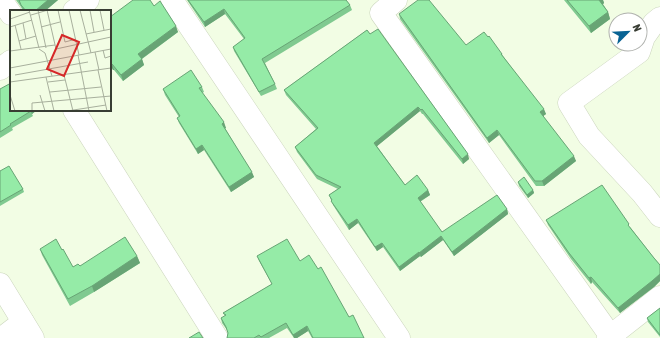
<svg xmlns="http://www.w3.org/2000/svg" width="660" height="338" viewBox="0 0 660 338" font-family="'Asap Condensed',sans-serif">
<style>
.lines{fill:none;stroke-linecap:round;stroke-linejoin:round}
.minor-casing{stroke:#cbd5bd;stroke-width:23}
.tertiary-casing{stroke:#cbd5bd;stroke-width:23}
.minor{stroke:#fff;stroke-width:22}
.tertiary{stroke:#fff;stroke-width:22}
.wall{fill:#80ca90}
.shaded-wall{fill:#68a475}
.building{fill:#95eba7;stroke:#68a475}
.inset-road{fill:none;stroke:#a8b09d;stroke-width:1}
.view{fill:#d62828;fill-opacity:0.15;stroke:#d62828;stroke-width:2}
.inset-edge{fill:none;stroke:#383d33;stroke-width:2}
</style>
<rect width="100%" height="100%" fill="#f2fde4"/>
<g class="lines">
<defs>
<g id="minor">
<path d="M1,0L11,14"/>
<path d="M172,0L399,338"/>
<path d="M396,0L381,13L612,338"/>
<path d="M74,11L88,0"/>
<path d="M660,18L654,23L644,37L639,52L569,103L589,136L642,193L660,216"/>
<path d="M0,69L11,61"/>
<path d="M74,110L217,338"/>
<path d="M2,338L23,322"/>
<path d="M608,338L660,297"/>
</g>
<path id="tertiary" d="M0,284L33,338"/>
</defs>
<use href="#minor" class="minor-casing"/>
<use href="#tertiary" class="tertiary-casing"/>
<use href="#minor" class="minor"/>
<use href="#tertiary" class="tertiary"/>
</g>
<g class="wall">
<path d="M16,0H58L45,11H23L21,7Z"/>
<path d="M187,0H346L350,5L352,10L265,63L275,84L277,89L261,96L234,51L233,47L244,39L225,14L205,27Z"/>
<path d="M564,0H603L604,3L603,4L608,12L610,19L591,33Z"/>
<path d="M154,6L178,32L142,59L144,65L123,81L114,70H113L110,66V17Z"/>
<path d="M399,14L466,45L502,54L503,56L546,114L543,116L576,161L544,186H536L499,135L489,143L400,19Z"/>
<path d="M367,30L469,159L463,164L423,114H422L420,111L377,146L405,185L428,190L430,195L420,202L442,232L507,209L508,214L454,256L443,240L421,257L420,256L400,271L383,247L377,251L358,223L349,230L333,205L329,195L338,189L317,179L297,152L295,147L316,129L286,95L284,90Z"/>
<path d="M202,87L204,92L202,93L226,128H225L254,177L231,192L204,150L198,154L179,123L177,118L179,117L165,95L163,89Z"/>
<path d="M0,89L37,110L32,114L33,116L12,128L13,130L0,138Z"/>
<path d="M0,171L23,189L24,192L0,206Z"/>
<path d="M518,182L533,190L534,193L528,198L519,186Z"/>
<path d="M546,220L630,227L654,258L660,265V281L654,287L620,313L592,282L591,284L571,259L548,225Z"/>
<path d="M40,249L73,267L137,256L140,263L94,292L70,306L42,255Z"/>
<path d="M257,256L300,261L349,317L364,338H312L308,331L297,338H294L287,328L269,338H227L228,333L227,330L222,323L221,318L225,316L223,313L272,284L259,261Z"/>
<path d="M660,308V337L648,322L647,318Z"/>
</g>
<g class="shaded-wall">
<path d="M48,0H58L45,11H35Z"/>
<path d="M599,0H603L604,3L601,6Z"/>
<path d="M224,9L225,14L205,27L204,22Z"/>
<path d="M608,12L610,19L591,33L589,26Z"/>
<path d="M176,26L178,32L140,60L138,54Z"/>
<path d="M142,59L144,65L123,81L121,75Z"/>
<path d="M112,64L114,70H113L111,65Z"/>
<path d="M418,107L420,111L376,147L374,143Z"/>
<path d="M544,109L546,114L542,117L540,112Z"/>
<path d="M30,110H37L32,114Z"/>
<path d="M224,122L226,128L224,129L222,124Z"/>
<path d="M497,130L499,135L489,143L487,138Z"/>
<path d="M202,145L204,150L198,154L196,149Z"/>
<path d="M468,154L469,159L463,164L462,159Z"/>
<path d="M574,156L576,161L544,186L542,181Z"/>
<path d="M252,172L254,177L231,192L229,187Z"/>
<path d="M428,190L430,195L419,202L418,198Z"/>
<path d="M533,190L534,193L528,198L527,195Z"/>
<path d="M507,209L508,214L454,256L452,252Z"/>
<path d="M357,219L358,223L349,230L348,225Z"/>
<path d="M441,236L443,240L421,257L419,253Z"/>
<path d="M382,243L383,247L377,251L375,247Z"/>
<path d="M419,252L420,256L400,271L399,267Z"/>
<path d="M137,256L140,263L94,292L92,286Z"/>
<path d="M660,274V281L654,287L620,313L618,308Z"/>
<path d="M591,277L592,282L591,284L589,278Z"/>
<path d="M307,326L308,331L297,338H294L293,335Z"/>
</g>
<g class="building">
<path d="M19,0H48L35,11H26L21,5Z"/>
<path d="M133,0H150L154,6L160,1L176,26L138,54L142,59L121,75L112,64L111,65L110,63V17Z"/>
<path d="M188,0H346L350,5L262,59L275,84L259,92L233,47L245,38L224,9L204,22Z"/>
<path d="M418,0H429L466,45L484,32L488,37L489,36L502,54H501L544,109L540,112L574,156L542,181H535L497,130L487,138L399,14Z"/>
<path d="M567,0H599L608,12L589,26Z"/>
<path d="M378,29L468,154L462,159L422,109L421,110L418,107L374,143L405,185L417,175L428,190L418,198L442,232L497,195L507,209L452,252L441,236L419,253V252L399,267L382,243L375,247L357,219L348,225L331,201L332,200L329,195L341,187L316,175L295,147L318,128L284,90L367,30L370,34Z"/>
<path d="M191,70L202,87L199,88L224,122L222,124L252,172L229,187L202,145L196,149L177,118L180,116L163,89Z"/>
<path d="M11,83V110H30L31,111L10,124L11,125L0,132V89Z"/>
<path d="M9,166L23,189L0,202V171Z"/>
<path d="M524,177L533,190L527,195L518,182Z"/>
<path d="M602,185L629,224L628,225L654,258L660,265V274L652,281L618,308L591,277L589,278L569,253L546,220Z"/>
<path d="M125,237L137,256L92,286L68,299L40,249L56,239L62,250L63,249L73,267L78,264L80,266Z"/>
<path d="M287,239L300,261L309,255L318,269L321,267L349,317L353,315L364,338H313L307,326L293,335L286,323L261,337L259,335L254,338H227L228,333L226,327L221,318L226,315L223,313L272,284L257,256Z"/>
<path d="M660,308V335L647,318Z"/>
<path d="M199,332L203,338H189Z"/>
</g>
<g transform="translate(10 10)">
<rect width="101" height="101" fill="#f2fde4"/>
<path class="inset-road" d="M19,0L29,38M28,0L36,38M37,0L46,39L101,27M48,0L55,32L66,29M59,0L69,45M70,0L81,43M80,0L84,22M90,0L94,20M21,5L38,0M0,9L20,2M13,13L16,29M5,15L11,39M0,17L22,10M31,17L50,12M76,24L101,19M9,31L26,26M29,39L35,43L42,66M93,40L95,48L101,46M0,41L45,35M85,42L89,60M68,45L79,101M0,58L101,39M88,60L97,101M5,65L78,52M54,65L63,101M36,67L44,101M0,72L101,58M38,72L55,70M40,82L91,77M0,85L5,101M30,85L35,101M22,101V93L101,86M57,101L96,95"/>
<path class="view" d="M52,25L69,32L54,66L37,59Z"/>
<rect width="101" height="101" class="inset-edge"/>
</g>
<g transform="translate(628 32) rotate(66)"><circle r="19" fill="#ffffff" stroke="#afb1ad"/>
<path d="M0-3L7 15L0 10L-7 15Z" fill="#096394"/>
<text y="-6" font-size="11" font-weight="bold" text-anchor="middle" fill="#383d33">N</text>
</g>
</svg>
